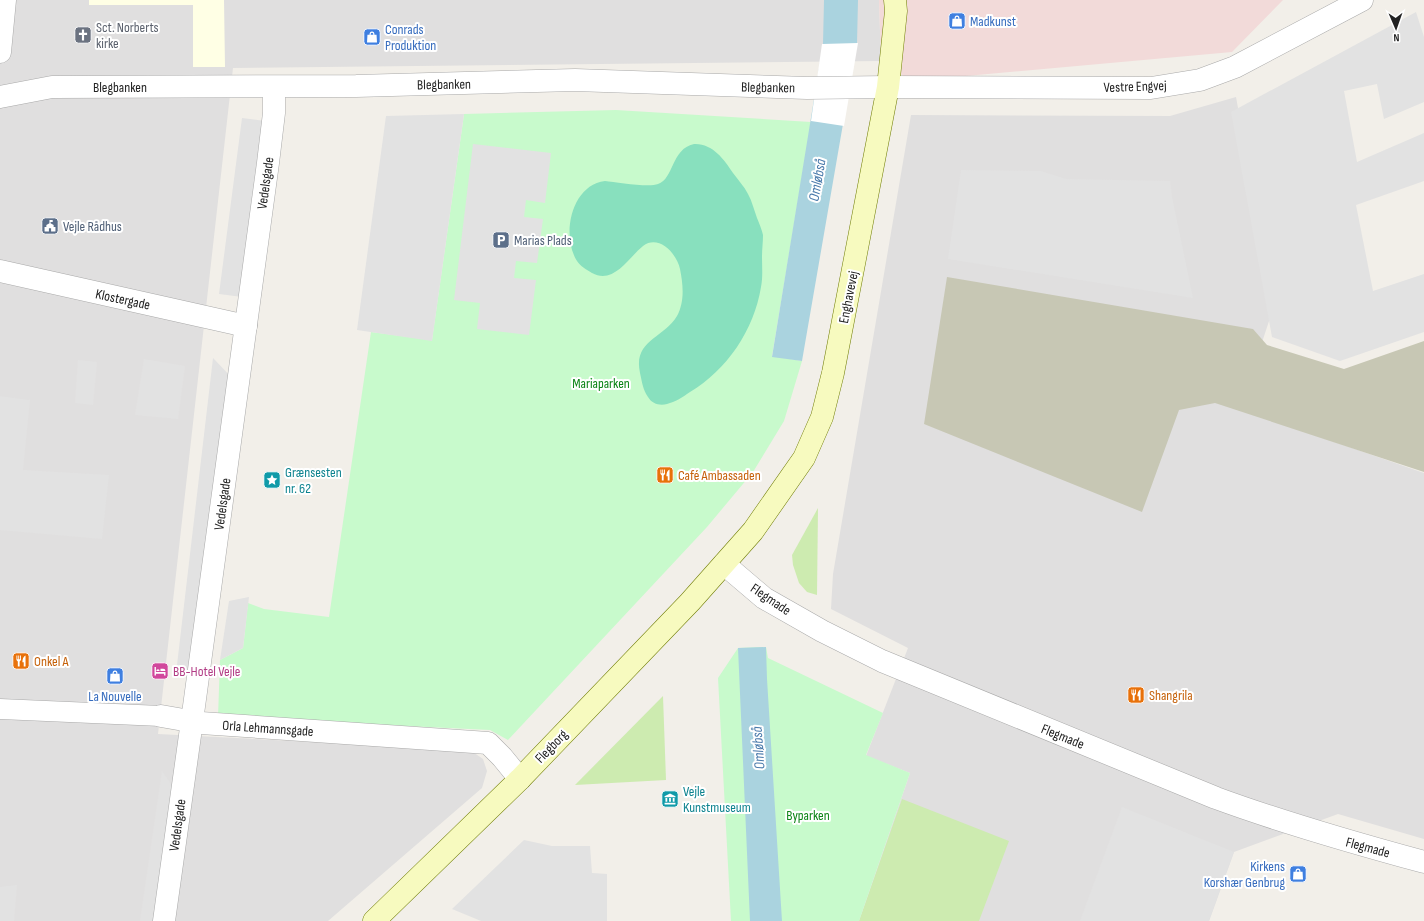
<svg xmlns="http://www.w3.org/2000/svg" width="1424" height="921" viewBox="0 0 1424 921" font-family="'Sofia Sans Condensed',sans-serif">
<style>
.residential{fill:#e0dfdf}
.commercial{fill:#f2dad9}
.education{fill:#ffffe5}
.construction{fill:#c7c7b4}
.grass{fill:#cdebb0}
.park{fill:#c8facc}
.pitch{fill:#88e0be}
.parking{fill:#e2e2e2}
.water{fill:#aad3df}
.pier{fill:#fff}
.lines{fill:none;stroke-linecap:round;stroke-linejoin:round}
.pedestrian-casing{stroke:#a9a9a9;stroke-width:21}
.minor-casing{stroke:#a9a9a9;stroke-width:23}
.tertiary-casing{stroke:#a9a9a9;stroke-width:23}
.secondary-casing{stroke:#707d05;stroke-width:23}
.pedestrian{stroke:#fff;stroke-width:20}
.minor{stroke:#fff;stroke-width:22}
.tertiary{stroke:#fff;stroke-width:22}
.secondary{stroke:#f7fabf;stroke-width:22}
.labels{text-anchor:middle;stroke-width:4;stroke-linejoin:round;paint-order:stroke}
.shop-label{font-size:14px;fill:#366cbe;stroke:#fff;text-anchor:start}
.worship-label{font-size:14px;fill:#5b616d;stroke:#fff;text-anchor:start}
.street-label{font-size:14px;fill:#222;stroke:#fff}
.service-label{font-size:14px;fill:#4e5e75;stroke:#fff;text-anchor:start}
.park-label{font-size:14px;fill:#0c8416;stroke:#fff}
.culture-label{font-size:14px;fill:#0d838f;stroke:#fff;text-anchor:start}
.food-label{font-size:14px;fill:#c56008;stroke:#fff;text-anchor:start}
.hotel-label{font-size:14px;fill:#b23c85;stroke:#fff;text-anchor:start}
.water-label{font-size:15px;font-style:italic;fill:#4a7aab;stroke:#fff}
</style>
<rect width="100%" height="100%" fill="#f2efe9"/>
<g class="residential">
<path d="M0,0H879L881,61L233,68L158,734L470,750L483,759L487,771L482,788L328,921H0Z"/>
<path d="M1236,97L1274,306L1240,409L1424,473V839L1338,814L1234,852L1209,921H859L910,773L866,756L908,648L831,609L833,574L911,115L1170,116Z"/>
</g>
<path class="commercial" d="M879,0H1283L1232,52L911,81L881,61Z"/>
<path class="education" d="M89,0H224L225,67H193V5H89Z"/>
<path class="construction" d="M947,277L1253,329L1267,345L1344,369L1424,341V472L1215,403L1179,410L1142,512L924,424Z"/>
<g class="grass">
<path d="M818,508L817,595L807,592L799,583L793,565L792,555Z"/>
<path d="M663,696L666,780L575,785Z"/>
<path d="M902,799L1009,841L979,921H859Z"/>
</g>
<g class="park">
<path d="M616,110L811,122L772,356L802,361L784,421L753,472L707,527L508,740L490,730L218,717L220,660L243,648L248,603L264,609L329,617L371,332L432,340L464,114Z"/>
<path d="M766,647L768,658L883,713L866,755L910,773L859,921H731L718,678L738,648Z"/>
</g>
<path class="pitch" d="M694,144C712,143 724,159 733,173C738,180 744,186 748,194C752,201 754,210 757,218C759,223 762,230 763,235C763,242 762,250 762,257C762,267 763,277 761,287C754,330 727,370 690,392C683,397 675,402 667,404C660,406 652,404 648,397C643,390 642,382 640,373C633,340 663,339 677,316C685,301 683,284 680,269C677,254 659,234 643,246C629,257 614,285 592,273C587,270 580,266 577,261C561,236 571,185 605,181C616,182 649,188 658,184C674,179 671,149 694,144Z"/>
<g class="parking">
<path d="M1416,12L1424,37V102L1384,119L1377,84L1344,91L1357,162L1424,133V181L1356,205L1373,291L1424,274V332L1340,361L1272,337L1231,112Z"/>
<path d="M464,114L432,341L357,330L386,116Z"/>
<path d="M242,118L280,123L257,299L219,294Z"/>
<path d="M473,144L551,153L545,203L526,200L524,217L543,219L537,263L516,261L514,278L536,280L529,335L477,329L480,303L454,300Z"/>
<path d="M961,170L1041,171L1066,179L1170,181L1172,197L1193,298L948,259Z"/>
<path d="M213,358L233,379L194,677L177,665Z"/>
<path d="M144,359L185,366L178,419L135,415Z"/>
<path d="M78,360L97,362L93,405L75,403Z"/>
<path d="M0,396L30,400L23,470L109,475L102,539L0,530Z"/>
<path d="M249,597L243,648L220,660L229,601Z"/>
<path d="M162,771L181,798L164,921H140Z"/>
<path d="M1122,807L1234,852L1209,921H1080Z"/>
<path d="M524,840L552,846H590L592,873L607,874V921H481L452,909Z"/>
<path d="M17,885L14,921H0V887Z"/>
</g>
<g class="water">
<path d="M824,0H858L857,43L802,361L772,357L823,44Z"/>
<path d="M766,647L767,679L782,921H750L738,648Z"/>
</g>
<path class="pier" d="M858,43L844,126L811,121L822,44Z"/>
<g class="lines">
<defs>
<path id="pedestrian" d="M0,709L161,716"/>
<g id="minor">
<path d="M0,52L5,0"/>
<path d="M0,97L52,87L356,86L575,80L807,88L888,87"/>
<path d="M0,271L246,326"/>
<path d="M724,564L764,598L822,631L882,661L1216,798C1284,823 1354,843 1424,862"/>
<path d="M161,716L201,723L488,743L502,757L520,779"/>
<path d="M164,921L192,721L268,163L274,113V87"/>
</g>
<path id="tertiary" d="M888,87L1151,88L1200,80L1235,67L1362,0"/>
<path id="secondary" d="M374,921L520,779L690,602L753,531L804,458L822,417L833,373L888,87L896,11L895,0"/>
</defs>
<use href="#pedestrian" class="pedestrian-casing"/>
<use href="#minor" class="minor-casing"/>
<use href="#tertiary" class="tertiary-casing"/>
<use href="#secondary" class="secondary-casing"/>
<use href="#pedestrian" class="pedestrian"/>
<use href="#minor" class="minor"/>
<use href="#tertiary" class="tertiary"/>
<use href="#secondary" class="secondary"/>
</g>
<defs>
<symbol id="shop-square" viewBox="-11 -11 22 22"><rect x="-9" y="-9" width="18" height="18" rx="4" fill="#3f7fe0" stroke="#fff"/><path d="M-5-2.5h2.3a2.7 3.5 0 0 1 5.4 0H5L5.5 6h-11ZM-1.5-2.5h3a1.5 2.3 0 0 0-3 0Z" fill="#fff"/></symbol>
<symbol id="church-square" viewBox="-11 -11 22 22"><rect x="-9" y="-9" width="18" height="18" rx="4" fill="#6b7280" stroke="#fff"/><path d="M-1.2-6h2.4v3.5h3.3v2.4h-3.3V6h-2.4V-.1h-3.3v-2.4h3.3Z" fill="#fff"/></symbol>
<symbol id="civic-square" viewBox="-11 -11 22 22"><rect x="-9" y="-9" width="18" height="18" rx="4" fill="#5c6f8a" stroke="#fff"/><path d="M-.6-6.5H3V-4.5H.6V-3L4-1V1h2V6H-6V1h2V-1L-.6-3ZM-1.2 2.5V6h2.4V2.5Z" fill="#fff"/></symbol>
<symbol id="parking-square" viewBox="-11 -11 22 22"><rect x="-9" y="-9" width="18" height="18" rx="4" fill="#5c6f8a" stroke="#fff"/><path d="M-3.5-5.5H1a3.5 3.5 0 0 1 0 7H-1V5.5H-3.5ZM-1-3.4V-.6H.8a1.4 1.4 0 0 0 0-2.8Z" fill="#fff"/></symbol>
<symbol id="restaurant-square" viewBox="-11 -11 22 22"><rect x="-9" y="-9" width="18" height="18" rx="4" fill="#e8710a" stroke="#fff"/><path d="M-5-6h1v4h1v-4h1v4h1v-4h1v5L-1.5 .5V6h-2V.5L-5-1ZM5-6V6H3V1.5H1.5Q1.5-4 5-6Z" fill="#fff"/></symbol>
<symbol id="sight-square" viewBox="-11 -11 22 22"><rect x="-9" y="-9" width="18" height="18" rx="4" fill="#0f9aa8" stroke="#fff"/><path d="M0-6L1.8-2.2L6-1.7L2.9 1.2L3.7 5.4L0 3.3L-3.7 5.4L-2.9 1.2L-6-1.7L-1.8-2.2Z" fill="#fff"/></symbol>
<symbol id="hotel-square" viewBox="-11 -11 22 22"><rect x="-9" y="-9" width="18" height="18" rx="4" fill="#d1479c" stroke="#fff"/><path d="M-6-4.5h1.5V1H6V5H4.5V3h-9V5H-6ZM-4 0a1.8 1.8 0 1 1 3.6 0ZM.5 0V-2.5h3Q6-2.5 6 0Z" fill="#fff"/></symbol>
<symbol id="museum-square" viewBox="-11 -11 22 22"><rect x="-9" y="-9" width="18" height="18" rx="4" fill="#0f9aa8" stroke="#fff"/><path d="M0-6L6-3V-2H-6V-3ZM-5-1h2V3h-2ZM-1-1h2V3h-2ZM3-1h2V3H3ZM-6 4H6V6H-6Z" fill="#fff"/></symbol>
</defs>
<g fill-rule="evenodd">
<use href="#shop-square" x="947" y="11" width="20" height="20"/>
<use href="#church-square" x="73" y="25" width="20" height="20"/>
<use href="#shop-square" x="362" y="27" width="20" height="20"/>
<use href="#civic-square" x="40" y="216" width="20" height="20"/>
<use href="#parking-square" x="491" y="230" width="20" height="20"/>
<use href="#restaurant-square" x="655" y="465" width="20" height="20"/>
<use href="#sight-square" x="262" y="470" width="20" height="20"/>
<use href="#restaurant-square" x="11" y="651" width="20" height="20"/>
<use href="#hotel-square" x="150" y="661" width="20" height="20"/>
<use href="#shop-square" x="105" y="666" width="20" height="20"/>
<use href="#restaurant-square" x="1126" y="685" width="20" height="20"/>
<use href="#museum-square" x="660" y="789" width="20" height="20"/>
<use href="#shop-square" x="1288" y="864" width="20" height="20"/>
</g>
<g class="labels">
<g class="shop-label">
<text x="970" y="26">Madkunst</text>
<text x="385" y="34">Conrads<tspan x="385" dy="16">Produktion</tspan></text>
<text x="115" y="701" text-anchor="middle">La Nouvelle</text>
<text x="1285" y="871" text-anchor="end">Kirkens<tspan x="1285" dy="16">Korshær Genbrug</tspan></text>
</g>
<g class="worship-label">
<text x="96" y="32">Sct. Norberts<tspan x="96" dy="16">kirke</tspan></text>
</g>
<g class="street-label">
<text transform="translate(444 84) rotate(-1)" y="5">Blegbanken</text>
<text transform="translate(1135 86) rotate(-2)" y="5">Vestre Engvej</text>
<text x="120" y="92">Blegbanken</text>
<text transform="translate(768 87) rotate(1)" y="5">Blegbanken</text>
<text transform="translate(265 183) rotate(-82)" y="5">Vedelsgade</text>
<text transform="translate(848 297) rotate(-79)" y="5">Enghavevej</text>
<text transform="translate(123 299) rotate(12)" y="5">Klostergade</text>
<text transform="translate(222 504) rotate(-82)" y="5">Vedelsgade</text>
<text transform="translate(771 599) rotate(34)" y="5">Flegmade</text>
<text transform="translate(268 728) rotate(4)" y="5">Orla Lehmannsgade</text>
<text transform="translate(1063 736) rotate(22)" y="5">Flegmade</text>
<text transform="translate(551 746) rotate(-46)" y="5">Flegborg</text>
<text transform="translate(177 825) rotate(-82)" y="5">Vedelsgade</text>
<text transform="translate(1368 847) rotate(15)" y="5">Flegmade</text>
</g>
<g class="service-label">
<text x="63" y="231">Vejle Rådhus</text>
<text x="514" y="245">Marias Plads</text>
</g>
<g class="park-label">
<text x="601" y="388">Mariaparken</text>
<text x="808" y="820">Byparken</text>
</g>
<g class="culture-label">
<text x="285" y="477">Grænsesten<tspan x="285" dy="16">nr. 62</tspan></text>
<text x="683" y="796">Vejle<tspan x="683" dy="16">Kunstmuseum</tspan></text>
</g>
<g class="food-label">
<text x="678" y="480">Café Ambassaden</text>
<text x="34" y="666">Onkel A</text>
<text x="1149" y="700">Shangrila</text>
</g>
<g class="hotel-label">
<text x="173" y="676">BB-Hotel Vejle</text>
</g>
<g class="water-label">
<text transform="translate(817 180) rotate(-80)" y="5">Omløbså</text>
<text transform="translate(758 748) rotate(-94)" y="5">Omløbså</text>
</g>
</g>
<g transform="translate(1396 28) rotate(178)" stroke="#ffffff" stroke-width="3" paint-order="stroke">
<path d="M0-3L7 15L0 10L-7 15Z" fill="#222222"/>
<text y="-6" font-size="11" font-weight="bold" text-anchor="middle" fill="#222222">N</text>
</g>
</svg>
